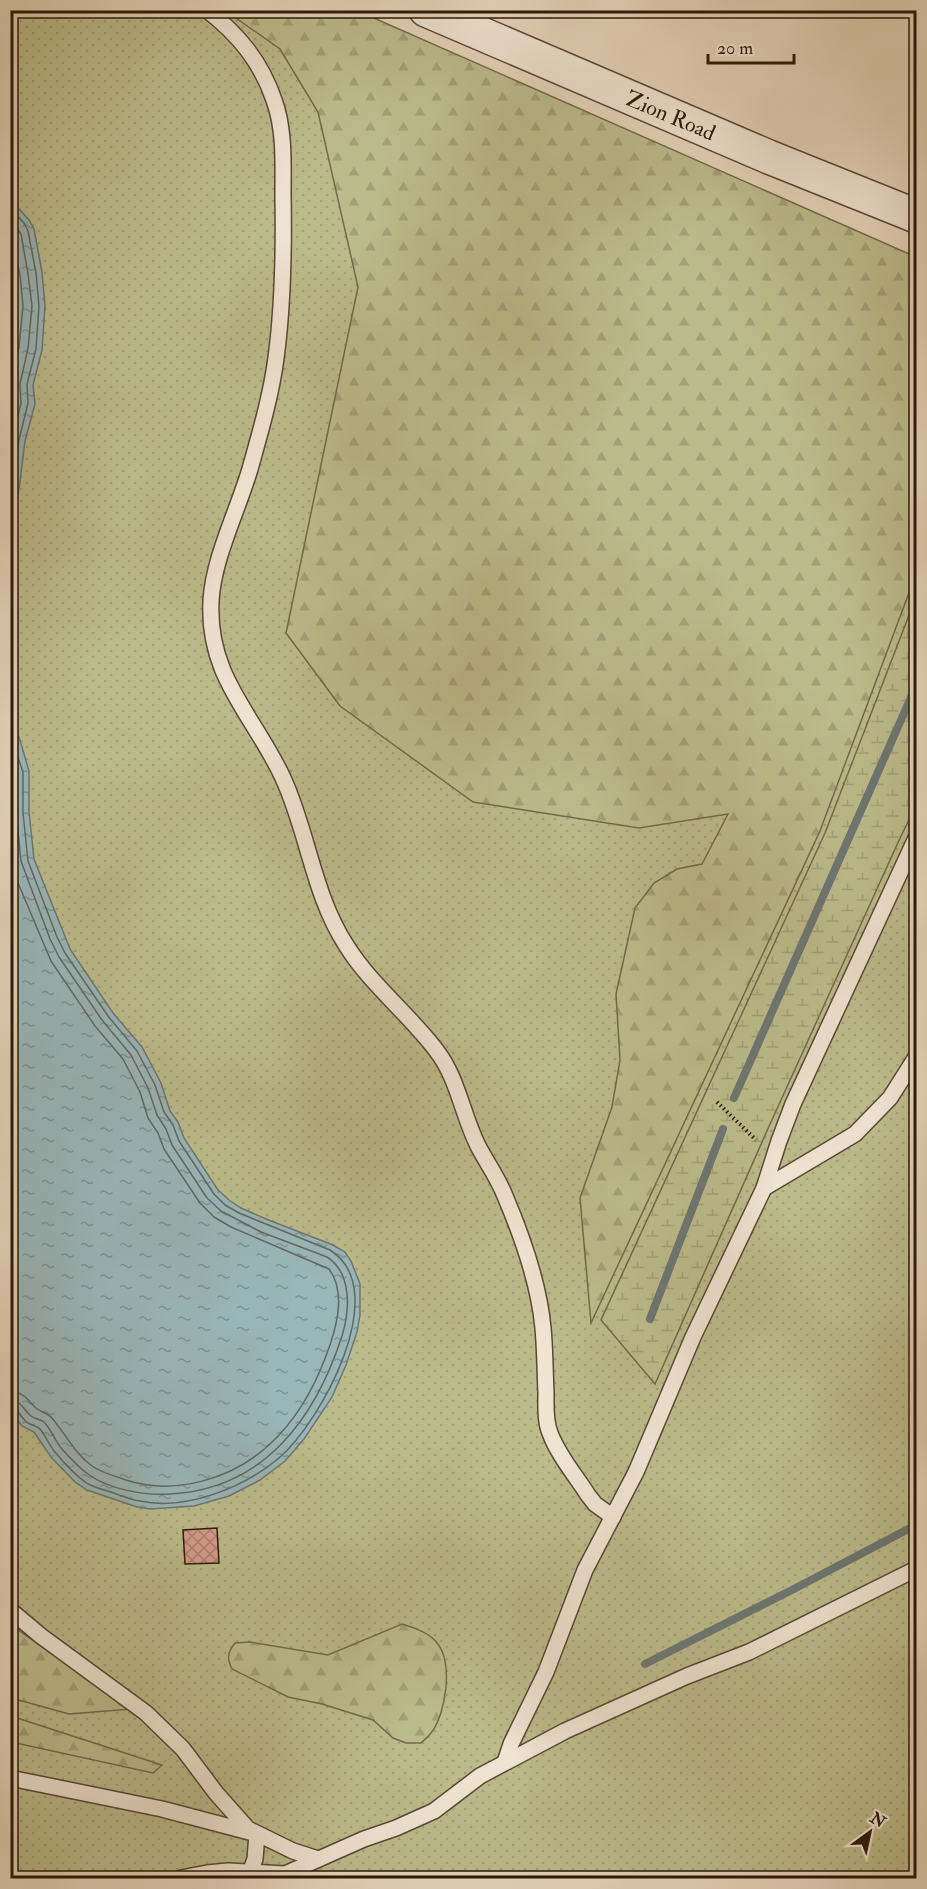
<svg xmlns="http://www.w3.org/2000/svg" width="927" height="1889" viewBox="0 0 927 1889" font-family="'IM FELL Double Pica',serif">
<style>
.grass{fill:url(#grass-dots);stroke:#726a4a;stroke-width:1.5}
.forest{fill:url(#forest-firs);stroke:#726a4a;stroke-width:1.5}
.wetland{fill:url(#wetland-marsh);stroke:#726a4a;stroke-width:1.5}
.water{fill:url(#water-ripples);stroke:#6c7773;stroke-width:1.5}
.lines{fill:none;stroke-linecap:round;stroke-linejoin:round}
.shore{stroke:#616861;stroke-width:1.5}
.stream{stroke:#6c7773;stroke-width:8}
.building{fill:url(#building-cross-hatch);stroke:#291909;stroke-width:1.5}
.service-casing{stroke:#584835;stroke-width:18}
.tertiary-casing{stroke:#584835;stroke-width:36}
.path{stroke:#291909;stroke-width:4;stroke-dasharray:1.5 3;stroke-linecap:butt}
.service{stroke:#efe3d2;stroke-width:15}
.tertiary{stroke:#efe3d2;stroke-width:33}
.labels{text-anchor:middle;stroke-width:6;stroke-linejoin:round;paint-order:stroke}
.street-label{font-size:22px;fill:#291909;stroke:#efe3d2}
</style>
<defs>
<pattern id="grass-dots" width="8" height="8" patternUnits="userSpaceOnUse" patternTransform="scale(1.5)"><rect width="8" height="8" fill="#bcbb8b"/><path d="M2 2h.1M6 6h.1" fill="none" stroke="#a2a077" stroke-width="1.8" stroke-linecap="round"/></pattern>
<pattern id="forest-firs" width="22" height="20" patternUnits="userSpaceOnUse" patternTransform="scale(1.5)"><rect width="22" height="20" fill="#bcbb8b"/><path d="M5 1l3.5 6h-7zM16 11l3.5 6h-7z" fill="#a2a077"/></pattern>
<pattern id="wetland-marsh" width="20" height="14" patternUnits="userSpaceOnUse" patternTransform="scale(1.5)"><rect width="20" height="14" fill="#bcbb8b"/><path d="M1 5h8M5 5V1M11 12h8M15 12V8" fill="none" stroke="#a2a077"/></pattern>
<pattern id="water-ripples" width="26" height="14" patternUnits="userSpaceOnUse" patternTransform="scale(1.5)"><rect width="26" height="14" fill="#99b6b9"/><path d="M2 4q2-2 4 0t4 0M15 11q2-2 4 0t4 0" fill="none" stroke="#7d9395"/></pattern>
<pattern id="building-cross-hatch" width="8" height="8" patternUnits="userSpaceOnUse" patternTransform="scale(1.5)"><rect width="8" height="8" fill="#d49c8a"/><path d="M0 0l8 8M0 8l8-8" fill="none" stroke="#ac7e6f"/></pattern>
</defs>
<rect width="100%" height="100%" fill="#e6d4ba"/>
<filter id="stains"><feTurbulence type="fractalNoise" baseFrequency=".00333" numOctaves="4"/><feColorMatrix values="0 0 0 0 .2 0 0 0 0 .09 0 0 0 0 .02 0 0 0 .5 -.17"/></filter>
<radialGradient id="worn" r=".72"><stop offset=".6" stop-color="#630" stop-opacity="0"/><stop offset="1" stop-color="#630" stop-opacity=".3"/></radialGradient>
<path class="grass" d="M11,11H307L916,549V1878H11Z"/>
<g class="forest">
<path d="M226,11H358L916,257V574L820,831L591,1323L580,1198L612,1107L620,1060L616,994L635,908L654,883L677,869L702,864L728,814L639,828L473,802L340,706L286,633L358,287L318,112L280,49Z"/>
<path d="M402,1624C415,1628 430,1633 438,1644C453,1664 446,1714 431,1733C428,1737 424,1740 421,1743H406L393,1738L373,1720L322,1704L288,1697L232,1669C227,1659 227,1653 235,1643L250,1642L328,1655Z"/>
<path d="M10,1628L18,1630L132,1709L69,1714L11,1698Z"/>
<path d="M11,1716L162,1765L153,1773L11,1742Z"/>
</g>
<path class="wetland" d="M916,597V806L901,836L766,1133L655,1384L601,1320L825,833Z"/>
<g class="water">
<path d="M11,200L29,220L34,229L42,272L45,306L42,350L33,385L35,404L25,441L19,489L11,517Z"/>
<path d="M10,723L19,737L29,771V812L34,859L70,949L113,1013L142,1047L161,1083L170,1111L178,1122L184,1138L218,1190L229,1200L241,1208L266,1219L333,1245L345,1252L351,1261L360,1284V1315L357,1332L346,1365L332,1397L304,1439L285,1461L260,1480L229,1496L194,1506L150,1509L137,1507L87,1490L75,1482L51,1457L34,1432L22,1426L11,1411Z"/>
</g>
<g class="lines">
<g class="shore">
<path d="M10,208L24,223L28,231L36,273L39,306L36,349L27,384L28,403L19,440L10,498"/>
<path d="M10,219L21,234L28,274L32,306L28,348L20,384L21,403L10,450"/>
<path d="M10,233L20,275L23,306L19,347L11,383L10,407"/>
<path d="M10,735L23,772V813L28,861L57,937L65,953L108,1016L137,1051L155,1085L164,1112L173,1125L179,1141L214,1194L225,1205L239,1213L330,1250C394,1290 320,1423 279,1458C245,1487 186,1511 140,1501C131,1500 122,1496 114,1493C105,1490 96,1488 88,1484C76,1476 64,1463 55,1452C49,1445 46,1436 40,1429C37,1426 32,1425 28,1423C23,1420 20,1414 16,1409L10,1408"/>
<path d="M10,757L15,774L16,813L21,861L50,939L59,957L102,1020L131,1055L148,1088L157,1115L166,1129L172,1145L207,1198L221,1211L261,1232L327,1257C352,1273 350,1310 342,1336C315,1419 264,1489 170,1494C145,1496 108,1489 88,1474C78,1467 69,1457 62,1449C55,1441 51,1429 44,1422C40,1419 35,1419 31,1416C23,1410 23,1401 10,1401"/>
<path d="M10,853L18,883L51,961L95,1026L123,1059L140,1092L148,1118L158,1133L164,1149L200,1203L214,1217L231,1227L329,1269C347,1293 336,1330 326,1356C314,1388 295,1421 270,1444C233,1479 174,1496 126,1480C115,1476 102,1473 92,1466C74,1453 66,1434 51,1417C47,1413 41,1412 36,1408C27,1400 25,1392 10,1392"/>
</g>
<g class="stream">
<path d="M734,1098L916,686"/>
<path d="M650,1319L723,1129"/>
<path d="M645,1664L792,1590L916,1525"/>
</g>
</g>
<path class="building" d="M217,1528L219,1563L185,1564L183,1530Z"/>
<g class="lines">
<defs>
<g id="service">
<path d="M207,10C239,35 261,62 274,100C285,130 283,165 283,196C284,250 283,305 276,358C271,396 260,433 250,469C238,510 213,559 211,601C207,677 254,715 283,778C308,832 313,894 346,945C370,984 408,1013 436,1050C458,1078 462,1114 478,1146C487,1163 498,1178 505,1196C522,1236 539,1284 543,1328C545,1349 545,1371 546,1393C546,1406 545,1421 550,1433C558,1455 576,1476 588,1495L595,1504L613,1517"/>
<path d="M764,1188L855,1134L890,1098L916,1057"/>
<path d="M10,1610L41,1636L146,1713L183,1749L216,1793L248,1829L293,1851L318,1859"/>
<path d="M505,1762L511,1744L546,1672L585,1570L636,1472L693,1337L764,1188L779,1141L793,1104L916,838"/>
<path d="M10,1778L162,1809L257,1834L255,1859L248,1878"/>
<path d="M181,1878L207,1873L228,1871L285,1874L364,1839L396,1828L434,1811L480,1776L565,1731L687,1676L749,1652L916,1569"/>
</g>
<path id="tertiary" d="M426,10L769,157L916,216"/>
</defs>
<use href="#service" class="service-casing"/>
<use href="#tertiary" class="tertiary-casing"/>
<path class="path" d="M717,1102L756,1140"/>
<use href="#service" class="service"/>
<use href="#tertiary" class="tertiary"/>
</g>
<g class="labels">
<g class="street-label">
<text transform="translate(671 115) rotate(23)" y="8">Zion Road</text>
</g>
</g>
<rect width="927" height="1889" fill="none" stroke="#e6d4ba" stroke-width="36"/>
<rect x="12" y="12" width="903" height="1865" fill="none" stroke="#291909" stroke-width="3"/>
<rect x="18" y="18" width="891" height="1853" fill="none" stroke="#291909" stroke-width="1.5"/>
<g transform="translate(870 1832) rotate(33)" stroke="#efe3d2" stroke-width="4.5" paint-order="stroke">
<path d="M0-4.5L10 22L0 15L-10 22Z" fill="#291909"/>
<text y="-9" font-size="16" font-weight="bold" text-anchor="middle" fill="#291909">N</text>
</g>
<path d="M708 54v9h86v-9" fill="none" stroke="#291909" stroke-width="3"/>
<text x="717" y="54" font-size="18" fill="#291909" stroke="#efe3d2" stroke-width="4.5" paint-order="stroke">20 m</text>
<rect width="100%" height="100%" filter="url(#stains)"/>
<rect width="100%" height="100%" fill="url(#worn)"/>
</svg>
